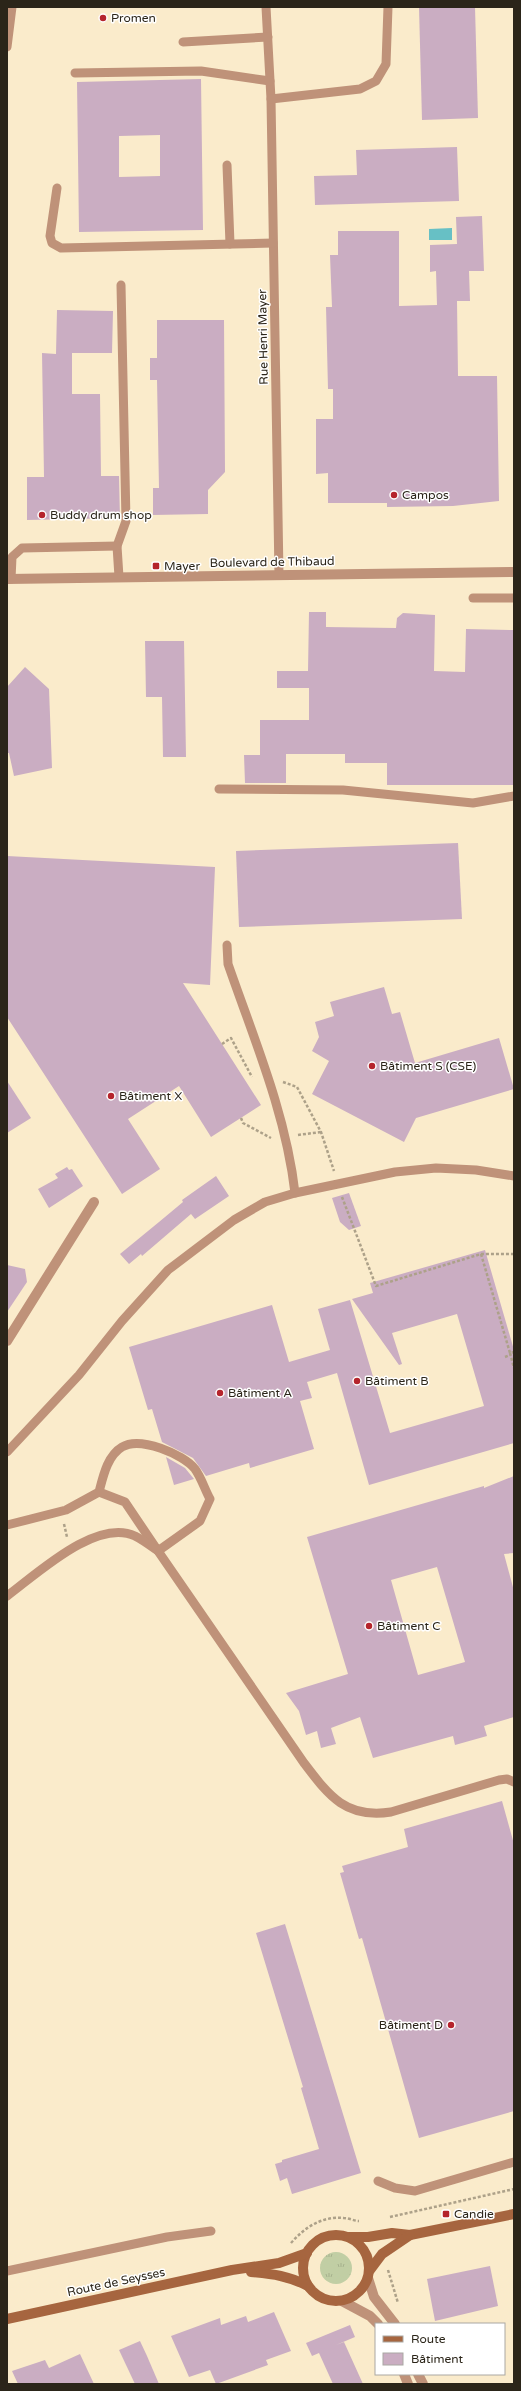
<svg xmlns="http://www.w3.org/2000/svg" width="521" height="2391" viewBox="0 0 521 2391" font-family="'Varela Round',sans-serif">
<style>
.grass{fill:url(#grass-tufts)}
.water{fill:#67c0c5}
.building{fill:#caadc2;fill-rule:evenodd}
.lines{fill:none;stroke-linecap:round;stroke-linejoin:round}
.path{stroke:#ada189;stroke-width:2.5;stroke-dasharray:3 2;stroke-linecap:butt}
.service{stroke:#bf9279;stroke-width:9}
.minor{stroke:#bf9279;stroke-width:10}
.tertiary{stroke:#bf9279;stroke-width:10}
.secondary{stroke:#a6653f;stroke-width:10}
.poi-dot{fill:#b5242c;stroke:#fff;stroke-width:1.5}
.labels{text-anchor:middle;stroke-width:3;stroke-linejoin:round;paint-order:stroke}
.poi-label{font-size:12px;fill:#2b2519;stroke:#fff;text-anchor:start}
.street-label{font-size:12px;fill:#2b2519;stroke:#fff}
</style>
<defs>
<pattern id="grass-tufts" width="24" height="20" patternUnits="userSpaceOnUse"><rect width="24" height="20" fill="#c1cea4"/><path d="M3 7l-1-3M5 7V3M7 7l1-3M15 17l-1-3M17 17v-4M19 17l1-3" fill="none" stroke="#a6b18d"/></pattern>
</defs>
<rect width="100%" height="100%" fill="#faebcb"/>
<circle class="grass" cx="336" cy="2268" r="16"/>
<path class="water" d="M452,228V240H429V229Z"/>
<g class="building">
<path d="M419,7H475L478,118L422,120Z"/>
<path d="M201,79L203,230L79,232L77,82ZM160,135V176L119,177V136Z"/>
<path d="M457,147L459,201L315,205L314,176L357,175L356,150Z"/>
<path d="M482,216L484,271H469L470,301H457L458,376H497L499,501L453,506L387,507V503H328V473L316,474V419H333V389H328L326,307H332L330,255H338V231H399V306L437,305L436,271L430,272V245L457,244L456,217Z"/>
<path d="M57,310L113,311L112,353H72V394H100L101,476H119L120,518L27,520V477H44L42,353L56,354Z"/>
<path d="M157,320H224L225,472L208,490V514L153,515V488H159L157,380H150V358H157Z"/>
<path d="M309,612H326V627L396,628L397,618L403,613L435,615L434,671L465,672L466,629L514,630L513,785H387V763H345V754H286V783H245L244,755H260V720H309V688H277V671H308Z"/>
<path d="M145,641H184L186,757H163L162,697H146Z"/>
<path d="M25,667L49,689L52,768L14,776L9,753H7V687Z"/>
<path d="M458,843L462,919L239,927L236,851Z"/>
<path d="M7,856L215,867L210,985L183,983L261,1105L211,1137L179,1086L128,1119L160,1169L122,1194L7,1017Z"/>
<path d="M384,987L392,1014L400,1012L415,1063L499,1038L514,1089L416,1118L404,1142L312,1094L329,1061L312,1051L319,1037L315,1022L334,1016L330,1002Z"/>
<path d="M7,1081L31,1118L7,1133Z"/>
<path d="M67,1167L69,1170L72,1169L83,1186L49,1208L38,1189L58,1178L55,1174Z"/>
<path d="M216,1176L229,1196L195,1219L191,1214L142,1256L141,1254L129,1264L120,1254L159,1222L183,1202L182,1200Z"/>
<path d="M349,1193L361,1226L349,1230L340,1222L332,1198Z"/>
<path d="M485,1250L514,1350V1443L369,1485L337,1373L307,1382L312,1398L300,1401L314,1449L250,1468L249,1463L206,1476L193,1458L162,1442L152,1409L148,1410L129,1347L272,1305L289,1362L330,1350L318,1309L350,1300L390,1433L484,1406L457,1314L392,1333L402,1364L399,1365L352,1299L373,1293L370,1283Z"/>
<path d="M7,1265L25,1269L27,1282L7,1312Z"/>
<path d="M166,1457L185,1468L194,1479L174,1485Z"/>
<path d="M514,1476V1553L504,1554L514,1591V1717L484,1726L487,1736L455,1745L453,1736L373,1758L360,1717L331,1728L336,1744L321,1748L317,1731L306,1735L299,1711L286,1693L348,1674L307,1537L484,1486V1488ZM437,1567L465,1662L418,1675L391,1580Z"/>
<path d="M502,1801L514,1844V2111L419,2138L362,1938L359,1939L340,1873L344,1872L342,1866L408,1847L404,1829Z"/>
<path d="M285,1924L361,2173L292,2194L287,2178L280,2181L275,2164L282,2162V2160L319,2149L301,2088L303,2087L256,1933Z"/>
<path d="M490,2266L498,2306L435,2321L427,2279Z"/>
<path d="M274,2312L291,2351L266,2360L268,2365L216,2384L210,2370L189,2377L171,2336L220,2318L221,2325L246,2316L248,2322Z"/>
<path d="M350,2325L355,2337L336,2345L344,2342L363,2384H333L319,2353L312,2356L306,2343Z"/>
<path d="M140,2341L147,2356L159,2384H135L119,2350Z"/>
<path d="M80,2354L94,2384H18L12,2371L45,2360L49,2368Z"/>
</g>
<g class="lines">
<g class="path">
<path d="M222,1044L231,1038L252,1077"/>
<path d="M283,1082L297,1087L321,1132L334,1171"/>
<path d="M241,1118L243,1123L271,1138"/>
<path d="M298,1135L321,1132"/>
<path d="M342,1197L376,1286L481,1254H514"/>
<path d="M481,1254L510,1353L514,1352"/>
<path d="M510,1353L514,1368"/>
<path d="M505,1357L510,1355"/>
<path d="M64,1524L67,1537"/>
<path d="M390,2217L514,2189"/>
<path d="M291,2243C305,2227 322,2216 344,2218C349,2218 354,2221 359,2221"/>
<path d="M388,2270L398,2303"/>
</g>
<g class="service">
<path d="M266,7L271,99L279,575"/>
<path d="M183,42L268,37"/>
<path d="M7,47L12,7"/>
<path d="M75,73L201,71L270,81"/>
<path d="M271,99L360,89L376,81L386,64L388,7"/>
<path d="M227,165L230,244"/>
<path d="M57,188L50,236L52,243L61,248L273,243"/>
<path d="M119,577L117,546L126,521L121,285"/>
<path d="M11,579L12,557L22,548L117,546"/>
<path d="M473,598H514"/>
<path d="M219,789L343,790L473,803L514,796"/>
<path d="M227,945L228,964C254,1039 286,1114 295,1193"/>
<path d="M7,1452L79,1375L122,1321L168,1270L234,1220L265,1202L295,1193L395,1172L436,1168L476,1170L514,1176"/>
<path d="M7,1525L66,1510L99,1492L125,1502L158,1551L200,1521L210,1499C205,1490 201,1477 195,1469C183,1454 140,1436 122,1447C107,1456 103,1477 99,1492"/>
<path d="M7,1596C37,1574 96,1518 135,1536C143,1540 151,1546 158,1551L304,1763C329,1796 346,1819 391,1812L499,1780L507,1779L514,1782"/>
<path d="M378,2181L395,2188L415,2191L514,2162"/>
<path d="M7,2271L167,2237L211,2231"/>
</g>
<g class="minor">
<path d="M7,1341L94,1202"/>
<path d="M368,2278L374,2297L395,2324"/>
<path d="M342,2301L370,2316L378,2324"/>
<path d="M404,2374L408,2384"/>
<path d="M418,2374L423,2384"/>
</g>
<path class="tertiary" d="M7,579L514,572"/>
<g class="secondary">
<circle cx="336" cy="2268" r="33"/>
<path d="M349,2237H368L392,2233L410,2235L514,2214"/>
<path d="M370,2270L382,2254L410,2235"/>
<path d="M251,2272C273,2274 289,2276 308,2286"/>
<path d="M7,2319L232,2270L279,2263L307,2253"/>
</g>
</g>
<g class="poi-dot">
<circle cx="103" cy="18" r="4"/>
<circle cx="394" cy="495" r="4"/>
<circle cx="42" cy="515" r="4"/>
<rect x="152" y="562" width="8" height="8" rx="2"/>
<circle cx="372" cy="1066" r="4"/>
<circle cx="111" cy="1096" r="4"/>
<circle cx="357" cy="1381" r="4"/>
<circle cx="220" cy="1393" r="4"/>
<circle cx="369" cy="1626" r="4"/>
<circle cx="451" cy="2025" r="4"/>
<rect x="442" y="2210" width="8" height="8" rx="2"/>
</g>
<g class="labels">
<g class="poi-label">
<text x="111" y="22">Promen</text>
<text x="402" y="499">Campos</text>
<text x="50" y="519">Buddy drum shop</text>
<text x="164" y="570">Mayer</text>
<text x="380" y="1070">Bâtiment S (CSE)</text>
<text x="119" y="1100">Bâtiment X</text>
<text x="365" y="1385">Bâtiment B</text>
<text x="228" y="1397">Bâtiment A</text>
<text x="377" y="1630">Bâtiment C</text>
<text x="443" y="2029" text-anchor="end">Bâtiment D</text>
<text x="454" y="2218">Candie</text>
</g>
<g class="street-label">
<text transform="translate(263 337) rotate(-91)" y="4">Rue Henri Mayer</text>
<text transform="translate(272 562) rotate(-1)" y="4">Boulevard de Thibaud</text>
<text transform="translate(116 2282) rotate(-12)" y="4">Route de Seysses</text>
</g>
</g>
<rect width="521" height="2391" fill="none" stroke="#2b2519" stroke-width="16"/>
<rect x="375" y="2323" width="130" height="52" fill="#ffffff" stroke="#aaa8a3"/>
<rect x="383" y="2336" width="20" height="6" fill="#a6653f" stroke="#aaa8a3"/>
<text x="411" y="2343" font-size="12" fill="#2b2519">Route</text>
<rect x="383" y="2353" width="20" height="12" fill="#caadc2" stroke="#aaa8a3"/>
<text x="411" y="2363" font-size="12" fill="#2b2519">Bâtiment</text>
</svg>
